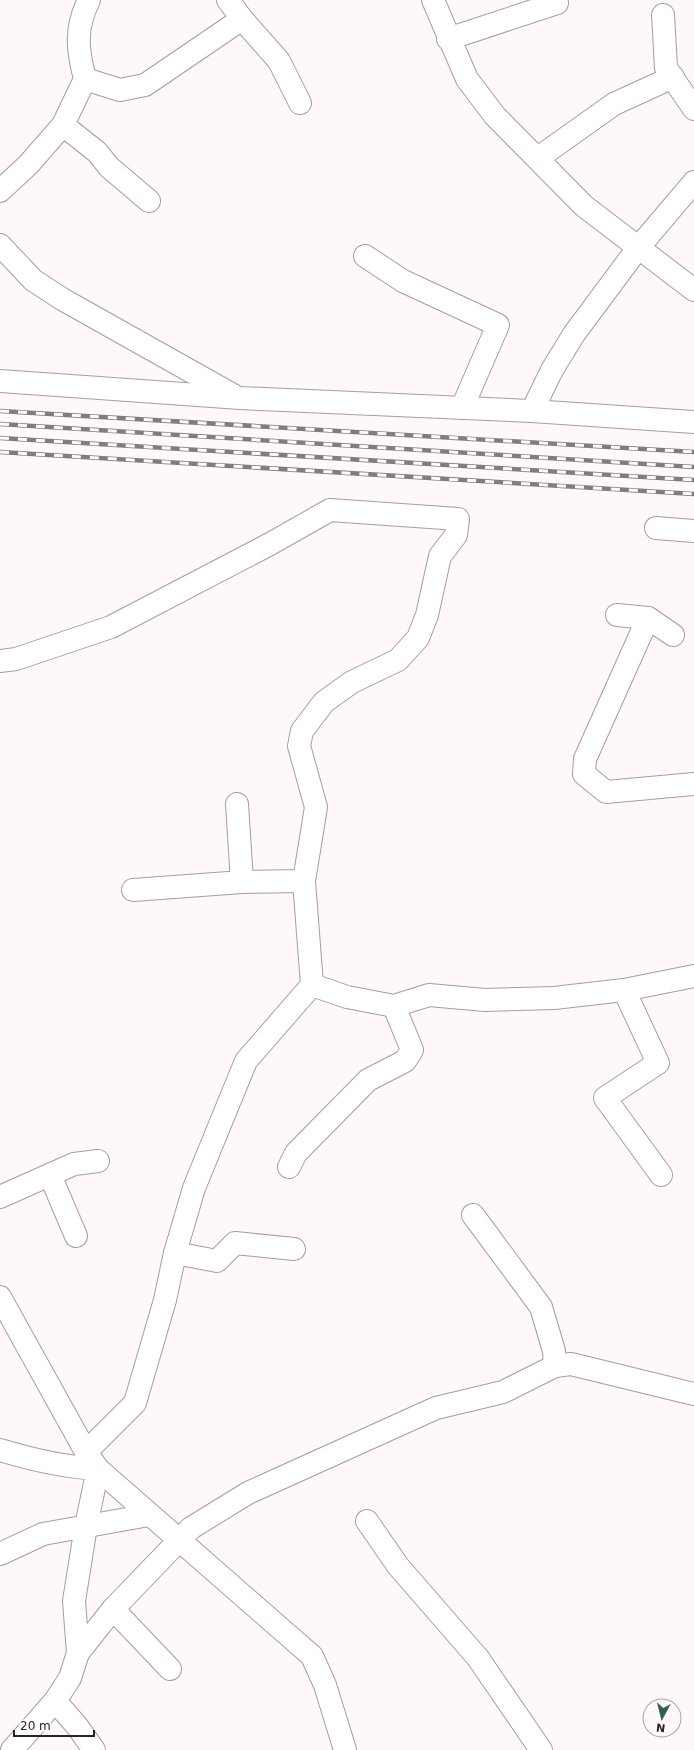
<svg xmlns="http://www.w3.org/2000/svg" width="694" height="1750" viewBox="0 0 694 1750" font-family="'DejaVu Sans',sans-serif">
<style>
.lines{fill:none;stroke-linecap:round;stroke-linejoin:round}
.minor-casing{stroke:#ab9aa4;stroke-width:24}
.minor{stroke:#fff;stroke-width:22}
.rail-casing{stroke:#827b7f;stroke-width:4.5}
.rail{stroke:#fef7fb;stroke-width:3;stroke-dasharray:9;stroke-linecap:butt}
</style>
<rect width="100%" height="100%" fill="#fef7fb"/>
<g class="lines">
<defs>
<g id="minor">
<path d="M228,0L242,19L279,61L300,103"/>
<path d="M433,0L467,79L495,116L584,206L694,290"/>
<path d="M663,15L666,68L694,109"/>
<path d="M448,39L557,3"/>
<path d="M85,79L120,90L145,85L242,19"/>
<path d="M63,125L97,152L109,167L149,201"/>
<path d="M538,158L614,104L673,77"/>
<path d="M0,191L28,165L63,125L85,79C77,49 75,28 89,0"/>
<path d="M0,245L33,280L62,299L233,395"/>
<path d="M365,256L403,281L498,325L462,408"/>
<path d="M0,381L240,398L532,411L694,422"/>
<path d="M532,411L552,370L574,334L638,248L694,182"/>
<path d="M656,528L694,531"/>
<path d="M617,615L648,618L673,635"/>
<path d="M648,618L585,759L584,774L606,792L694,784"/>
<path d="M0,661L16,659L111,627L270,544L330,510L458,519L456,535L440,556L427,615L418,638L398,660L352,682L324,702L302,731L299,746L316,807L304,881L312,985L246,1061L194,1188L175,1253L165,1300L135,1403L86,1452"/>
<path d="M237,804L242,882"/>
<path d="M133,890L242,882L304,881"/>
<path d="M312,985L347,997L394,1006L429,995L485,1000L554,998L624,990L694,976"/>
<path d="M624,990L658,1063L605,1098L661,1175"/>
<path d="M289,1167L296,1153L368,1080L405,1061L412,1050L394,1006"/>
<path d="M50,1175L76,1236"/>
<path d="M0,1197L74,1164L98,1161"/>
<path d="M473,1215L541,1307L554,1351L555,1366"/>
<path d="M175,1253L217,1261L235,1243L294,1249"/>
<path d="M0,1297L86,1452L98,1469L312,1656L325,1685L345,1750"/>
<path d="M0,1450C33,1460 63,1467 98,1469L86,1526L74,1601L78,1653"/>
<path d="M367,1521L398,1566L478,1658L541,1750"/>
<path d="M0,1554L43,1534L149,1515"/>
<path d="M113,1609L170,1669"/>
<path d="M55,1701L77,1726L94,1750"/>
<path d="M12,1750L55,1701L70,1678L78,1653L113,1609L191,1528L248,1493L436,1408L503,1392L555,1366L571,1364L694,1394"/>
</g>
</defs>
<use href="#minor" class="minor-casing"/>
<use href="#minor" class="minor"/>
<defs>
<g id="rail">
<path d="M0,411L694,452"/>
<path d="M0,424L694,467"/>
<path d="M0,438L694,480"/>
<path d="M0,452L694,494"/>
</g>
</defs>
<use href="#rail" class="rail-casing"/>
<use href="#rail" class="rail"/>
</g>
<g transform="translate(662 1718) rotate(187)"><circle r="19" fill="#fef7fb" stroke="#a9a2a6"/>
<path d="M0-3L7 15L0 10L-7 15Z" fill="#306449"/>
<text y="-6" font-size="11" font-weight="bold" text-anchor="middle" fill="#292226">N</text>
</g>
<path d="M14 1730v6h80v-6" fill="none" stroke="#292226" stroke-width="2"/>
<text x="20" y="1730" font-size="12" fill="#292226" stroke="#fef7fb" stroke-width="3" paint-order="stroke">20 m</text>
</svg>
